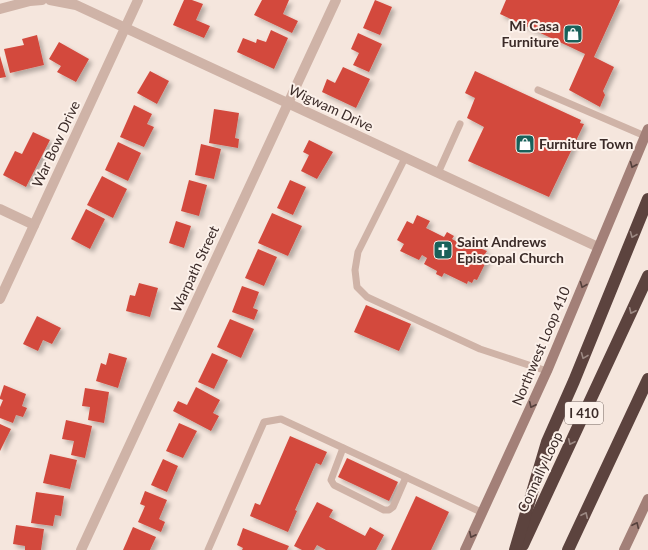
<svg xmlns="http://www.w3.org/2000/svg" width="648" height="550" viewBox="0 0 648 550" font-family="Lato,sans-serif">
<style>
.building{fill:#d3493d;filter:url(#shadow)}
.lines{fill:none;stroke-linecap:round;stroke-linejoin:round}
.lane{stroke:#cfb3a7;stroke-width:7}
.street{stroke:#cfb3a7;stroke-width:10}
.secondary{stroke:#a38078;stroke-width:10}
.highway{stroke:#5c433e;stroke-width:12}
.oneway{stroke:#55403c}
.oneway2{stroke:#9c8983}
.labels{text-anchor:middle;stroke-width:4;stroke-linejoin:round;paint-order:stroke}
.shield{fill:#fcf1ea;stroke:#756662;stroke-width:1}
.shield-label{font-size:13px;font-weight:bold;fill:#3b2b28}
.poi-label{font-size:14px;font-weight:bold;fill:#3b2b28;stroke:#fcf1ea;text-anchor:start}
.street-label{font-size:14px;fill:#3b2b28;stroke:#fcf1ea}
</style>
<defs>
<filter id="shadow"><feDropShadow dx="3.5" dy="3.5" stdDeviation="2" flood-color="#0004"/></filter>
</defs>
<rect width="100%" height="100%" fill="#f5e6dd"/>
<g class="building">
<path d="M184,0H192L203,4L196,20L210,26L204,38L173,25Z"/>
<path d="M262,0H289L283,14L298,21L292,33L254,15Z"/>
<path d="M375,0L392,7L380,35L363,28Z"/>
<path d="M506,0H620L594,57L614,67L603,91L605,95L600,107L569,90L585,54L500,14Z"/>
<path d="M271,30L288,38L274,69L237,52L243,38L256,43L257,39L266,42Z"/>
<path d="M358,33L382,44L369,72L353,65L359,53L351,49Z"/>
<path d="M37,35L44,65L10,73L4,49L24,45L22,39Z"/>
<path d="M59,42L89,59L76,82L57,72L61,66L49,59Z"/>
<path d="M0,56L6,77L0,78Z"/>
<path d="M343,67L370,79L356,108L322,92L327,79L335,83Z"/>
<path d="M150,71L169,81L157,104L137,93Z"/>
<path d="M475,71L581,120L580,123L584,124L549,197L468,161L484,127L467,118L475,98L465,93Z"/>
<path d="M134,105L152,114L147,124L154,127L144,147L120,137Z"/>
<path d="M214,109L239,113L235,138L239,139L238,148L209,143Z"/>
<path d="M33,132L50,140L26,187L3,175L15,151L22,154Z"/>
<path d="M309,140L333,152L317,179L301,171L309,155L303,152Z"/>
<path d="M118,142L141,153L128,181L105,170Z"/>
<path d="M201,144L221,149L214,179L195,175Z"/>
<path d="M102,176L127,189L113,218L87,205Z"/>
<path d="M189,180L207,185L199,216L181,211Z"/>
<path d="M290,180L306,187L293,215L277,208Z"/>
<path d="M86,209L105,219L90,249L71,239Z"/>
<path d="M272,213L302,226L288,256L258,243Z"/>
<path d="M417,215L430,221L426,228L444,237L447,232L454,236L452,239L461,244L463,240L472,245L474,241L484,246L482,249L487,251L485,254L489,256L477,280L474,279L472,283L468,281L467,284L444,273L442,277L436,274L437,271L424,264L427,258L422,255L419,260L400,251L404,244L397,240L407,221L413,224Z"/>
<path d="M176,221L191,226L184,248L169,243Z"/>
<path d="M258,249L277,257L264,286L245,278Z"/>
<path d="M139,283L158,288L150,317L126,311L130,295L135,296Z"/>
<path d="M242,286L259,292L253,308L258,310L254,320L232,312Z"/>
<path d="M366,305L411,324L399,351L354,332Z"/>
<path d="M37,316L61,328L52,344L43,340L38,351L23,344Z"/>
<path d="M230,319L254,329L241,358L217,347Z"/>
<path d="M109,353L127,358L118,388L96,381L101,363L106,365Z"/>
<path d="M212,353L228,360L214,389L198,382Z"/>
<path d="M4,385L26,394L22,406L27,408L23,417L16,415L13,423L0,418V407L3,400L0,399V397Z"/>
<path d="M196,387L220,400L213,413L219,416L211,431L173,411L178,401L187,405Z"/>
<path d="M85,388L109,392L104,423L88,420L90,407L82,406Z"/>
<path d="M66,420L92,426L85,458L71,455L74,441L62,439Z"/>
<path d="M179,423L197,431L183,458L166,451Z"/>
<path d="M0,424L11,429L0,451Z"/>
<path d="M290,436L327,452L321,465L316,463L295,510L297,511L288,532L250,516L255,503L260,505Z"/>
<path d="M50,454L77,460L70,489L43,483Z"/>
<path d="M347,458L398,482L389,501L338,477Z"/>
<path d="M163,459L178,466L167,492L151,485Z"/>
<path d="M145,491L167,500L159,519L165,522L161,532L138,522L145,506L140,504Z"/>
<path d="M36,492L64,496L61,516L55,515L53,526L31,523Z"/>
<path d="M416,496L449,512L431,550H391Z"/>
<path d="M317,502L333,510L329,517L365,536L370,527L384,535L376,550H326L317,545L314,550H302L294,546Z"/>
<path d="M16,525L44,529L41,550H25V546L13,544Z"/>
<path d="M133,527L156,537L150,550H123Z"/>
<path d="M243,528L289,546L287,550H242L243,548L237,545Z"/>
</g>
<g class="lines">
<g class="lane">
<path d="M538,90L645,136"/>
<path d="M405,158L358,252L355,270L357,287L367,297L480,349L547,371"/>
<path d="M438,173L460,124"/>
<path d="M343,448L331,480L334,485L384,510H389L393,507L406,477"/>
<path d="M208,550L264,422L281,419L483,513"/>
</g>
<g class="street">
<path d="M50,0L76,5L598,247"/>
<path d="M0,9L30,1L42,0"/>
<path d="M0,209L34,225"/>
<path d="M0,299L138,0"/>
<path d="M81,550L336,0"/>
</g>
<g class="secondary">
<path d="M465,550L547,371L648,129"/>
<path d="M624,550L648,499"/>
</g>
<g class="highway">
<path d="M523,545L648,276"/>
<path d="M515,550L547,442L574,381L648,199"/>
<path d="M568,550L648,379"/>
</g>
</g>
<defs><path id="oneway-chevron" d="M-2-3.5L2.5 0L-2 3.5" fill="none" stroke-width="1.6" stroke-linecap="round" stroke-linejoin="round"/></defs>
<g class="oneway">
<use href="#oneway-chevron" transform="translate(633 165) rotate(113)"/>
<use href="#oneway-chevron" transform="translate(583 285) rotate(112)"/>
<use href="#oneway-chevron" transform="translate(532 405) rotate(115)"/>
<use href="#oneway-chevron" transform="translate(636 525) rotate(-65)"/>
<use href="#oneway-chevron" transform="translate(472 535) rotate(116)"/>
</g>
<g class="oneway2">
<use href="#oneway-chevron" transform="translate(633 235) rotate(112)"/>
<use href="#oneway-chevron" transform="translate(632 311) rotate(115)"/>
<use href="#oneway-chevron" transform="translate(584 356) rotate(112)"/>
<use href="#oneway-chevron" transform="translate(571 442) rotate(115)"/>
<use href="#oneway-chevron" transform="translate(585 515) rotate(-65)"/>
</g>
<defs>
<symbol id="shop-square" viewBox="-11 -11 22 22"><rect x="-9" y="-9" width="18" height="18" rx="4" fill="#19615a" stroke="#fcf1ea"/><path d="M-5-2.5h2.3a2.7 3.5 0 0 1 5.4 0H5L5.5 6h-11ZM-1.5-2.5h3a1.5 2.3 0 0 0-3 0Z" fill="#fff"/></symbol>
<symbol id="church-square" viewBox="-11 -11 22 22"><rect x="-9" y="-9" width="18" height="18" rx="4" fill="#19615a" stroke="#fcf1ea"/><path d="M-1.2-6h2.4v3.5h3.3v2.4h-3.3V6h-2.4V-.1h-3.3v-2.4h3.3Z" fill="#fff"/></symbol>
</defs>
<g fill-rule="evenodd">
<use href="#shop-square" x="562" y="23" width="22" height="22"/>
<use href="#shop-square" x="514" y="133" width="22" height="22"/>
<use href="#church-square" x="432" y="239" width="22" height="22"/>
</g>
<g class="labels">
<rect class="shield" x="565" y="402" width="38" height="22" rx="3"/>
<g class="shield-label">
<text x="584" y="418">I 410</text>
</g>
<g class="poi-label">
<text x="559" y="31" text-anchor="end">Mi Casa<tspan x="559" dy="16">Furniture</tspan></text>
<text x="539" y="149">Furniture Town</text>
<text x="457" y="247">Saint Andrews<tspan x="457" dy="16">Episcopal Church</tspan></text>
</g>
<g class="street-label">
<text transform="translate(331 108) rotate(25)" y="5">Wigwam Drive</text>
<text transform="translate(56 144) rotate(-65)" y="5">War Bow Drive</text>
<text transform="translate(195 269) rotate(-65)" y="5">Warpath Street</text>
<text transform="translate(541 346) rotate(-67)" y="5">Northwest Loop 410</text>
<text transform="translate(540 472) rotate(-65)" y="5">Connally Loop</text>
</g>
</g>
</svg>
